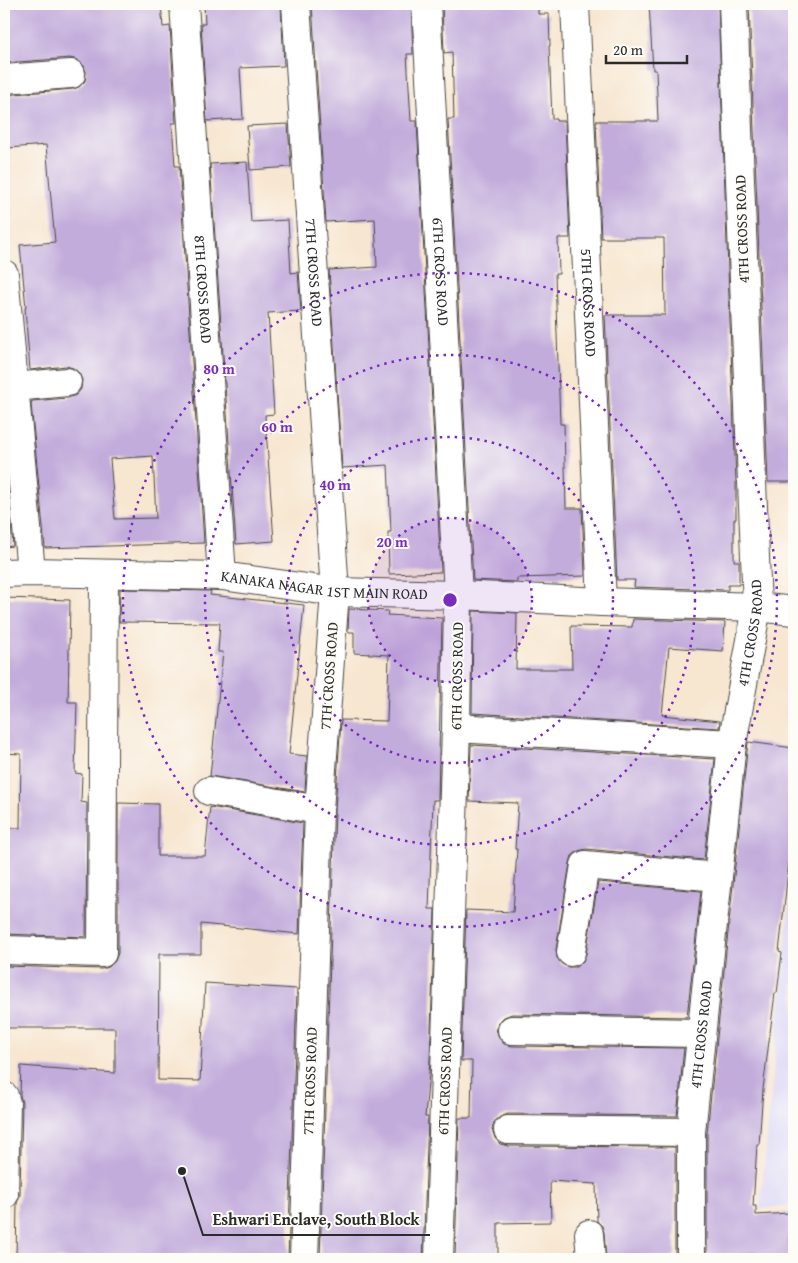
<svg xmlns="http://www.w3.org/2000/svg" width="798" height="1263" viewBox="0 0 798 1263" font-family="'Gentium Book Plus',serif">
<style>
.built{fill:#dad6f7}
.building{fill:#c2acdb;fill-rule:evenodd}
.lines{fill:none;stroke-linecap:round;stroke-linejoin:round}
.minor-casing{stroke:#4a4744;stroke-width:30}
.minor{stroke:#fff;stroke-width:28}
.ring{fill:none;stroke:#7b2cbf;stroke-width:2.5;stroke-dasharray:2.5 5}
.labels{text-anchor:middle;stroke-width:4;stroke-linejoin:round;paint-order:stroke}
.street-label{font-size:15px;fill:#2b2b2b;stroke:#fdfcf7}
.centre{fill:#7b2cbf;stroke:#fdfcf7;stroke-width:2.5}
.ring-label{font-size:15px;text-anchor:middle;font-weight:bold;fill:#7b2cbf;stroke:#fdfcf7;stroke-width:4;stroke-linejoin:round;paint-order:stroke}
.leader{fill:none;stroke:#2b2b2b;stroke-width:2}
.callout-dot{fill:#2b2b2b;stroke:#fdfcf7;stroke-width:2}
.callout-label{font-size:16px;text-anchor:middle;font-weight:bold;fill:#2b2b2b;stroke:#fdfcf7;stroke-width:4;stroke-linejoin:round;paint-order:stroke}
</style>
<rect width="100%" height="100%" fill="#fdfcf7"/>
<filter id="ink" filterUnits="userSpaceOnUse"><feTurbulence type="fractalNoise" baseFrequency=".02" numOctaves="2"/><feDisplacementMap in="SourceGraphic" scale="10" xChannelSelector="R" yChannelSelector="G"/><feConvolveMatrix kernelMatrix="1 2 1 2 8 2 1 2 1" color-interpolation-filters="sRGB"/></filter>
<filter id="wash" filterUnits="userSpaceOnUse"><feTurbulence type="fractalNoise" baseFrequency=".0096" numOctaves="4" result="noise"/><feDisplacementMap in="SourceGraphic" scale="20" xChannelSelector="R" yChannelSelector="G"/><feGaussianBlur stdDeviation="1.12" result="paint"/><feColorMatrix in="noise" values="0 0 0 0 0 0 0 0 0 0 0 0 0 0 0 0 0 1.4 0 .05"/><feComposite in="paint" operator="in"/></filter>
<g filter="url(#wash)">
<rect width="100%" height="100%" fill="#f7e6d0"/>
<path class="built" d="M794,857V1204L760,1209Z"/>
<g id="blocks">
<g class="building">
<path d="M4,4H161L163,27L170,26L176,123H172L175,166H179L204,543L45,548L31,404L32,401L68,398L76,395L81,389L82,380L79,373L73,368L66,366L30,370L25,308H26L20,245L55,242L46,145L8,148L4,95L73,89L79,87L85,81L86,72L84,66L78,60L70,58L5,63ZM153,456L156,518L115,519L110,459Z"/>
<path d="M204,4H281L284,66L240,68L243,119L207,121L201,24H205Z"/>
<path d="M312,4H411L413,54H407L411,121H417L441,572L389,574L388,532H391L388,465L342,468L329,270L377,267L375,219L326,222Z"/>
<path d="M442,4H538V14H549L550,46H549L552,119H556V121H565L570,238H558L559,274H555L560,424H564L566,508H582L585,576L517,578V582L473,580L448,119H454L452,52L444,53Z"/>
<path d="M649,4H718L736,483V519H734V561H739V585H728V590L634,587L635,580H617L605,315H665L664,238H601L596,121H658L656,70H653Z"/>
<path d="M749,4H794V482H768Z"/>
<path d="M288,124L291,167L250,170L247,126Z"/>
<path d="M247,162L251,222L288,220L291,273L298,272L301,311L268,313L274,414L265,415L274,541L236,544L210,164Z"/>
<path d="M4,471H6L13,546L4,547Z"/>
<path d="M120,589L211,591L210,595L304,605L289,754L307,756L305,792L210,776L223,652H218L220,623L119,622Z"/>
<path d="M4,598L70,600L68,702H77L75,773L82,774L81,802L87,803L86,937L4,934V828H20L21,754L4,753Z"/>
<path d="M349,609L388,611L387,615L442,618L438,800H433L429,909H435L430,1061L425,1117H428L423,1259H320L335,811L341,720L387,721L389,655L354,653V632H348Z"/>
<path d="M473,611L517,613L516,669H572L571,626L632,627L633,619L725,622L723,651L669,647L662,715L720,721L719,728L472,713Z"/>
<path d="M748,742L794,748V845H791L779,952L782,953L777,993H775L763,1089L759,1145H757L753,1206H756V1215L789,1213L791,1259H764V1254L707,1255V1133Z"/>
<path d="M471,745L715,759L704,860L586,849L578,851L572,856L570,863L556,950L557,958L562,964L568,967H576L583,961L586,954L598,882L701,891L687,1017L512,1014L504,1017L499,1022L496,1029L499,1038L504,1044L512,1046L684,1048L677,1116L508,1114L500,1117L494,1122L492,1129L495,1138L500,1144L508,1146L675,1147V1255H673V1258L606,1259L604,1232L602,1226L597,1221L596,1184L550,1181L551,1222L498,1223V1259H455L459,1118H471L472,1061H461L466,910L513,912L517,849H515L518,803L469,801Z"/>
<path d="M118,803L158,804V856H205L210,807L303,823L299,934L201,924V954H159L158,1080L200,1081L205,983L297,989L288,1259H16L17,1203L20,1195L22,1103L20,1095L21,1066L115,1073V1028H4V966L102,969L109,967L115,961L118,953Z"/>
</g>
</g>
</g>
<g filter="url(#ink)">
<use href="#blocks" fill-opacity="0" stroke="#4a4744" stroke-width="1"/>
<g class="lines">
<defs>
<g id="minor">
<path id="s1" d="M184,4L222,576"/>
<path id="s2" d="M296,4L335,592L319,810L304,1259"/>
<path id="s3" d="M426,4L458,595L456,728L439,1259"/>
<path id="s4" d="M575,4L602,602"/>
<path d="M4,79L71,74"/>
<path d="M4,274L31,572"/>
<path d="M4,388L67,382"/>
<path id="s5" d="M4,573L31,572L222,576L335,592L458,595L602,602L757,607L794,611"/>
<path d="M456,728L732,744"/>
<path d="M209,791L319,810"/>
<path d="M4,950L102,953L104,574"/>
<path d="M571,952L585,865L718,877"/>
<path d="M512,1030L701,1033"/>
<path d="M4,1096L6,1103L4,1195"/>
<path d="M508,1130L691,1132"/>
<path d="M589,1234L591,1259"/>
<path id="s6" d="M691,1259V1132L732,744L757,607L733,4"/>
</g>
</defs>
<use href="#minor" class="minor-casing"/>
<use href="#minor" class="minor"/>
</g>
</g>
<circle cx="450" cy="600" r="82" fill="#7b2cbf" fill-opacity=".12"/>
<g class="ring">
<circle cx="450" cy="600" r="82"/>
<circle cx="450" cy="600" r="163"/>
<circle cx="450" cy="600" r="245"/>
<circle cx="450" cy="600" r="327"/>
</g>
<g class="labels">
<g class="street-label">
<text transform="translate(742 229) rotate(-92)" y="5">4TH CROSS ROAD</text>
<text dy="5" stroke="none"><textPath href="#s2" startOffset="269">7TH CROSS ROAD</textPath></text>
<text dy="5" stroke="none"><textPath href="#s3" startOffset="268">6TH CROSS ROAD</textPath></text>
<text dy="5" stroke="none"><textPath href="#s1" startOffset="286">8TH CROSS ROAD</textPath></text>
<text dy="5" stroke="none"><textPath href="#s4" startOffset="299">5TH CROSS ROAD</textPath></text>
<text dy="5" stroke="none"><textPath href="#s5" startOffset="321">KANAKA NAGAR 1ST MAIN ROAD</textPath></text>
<text dy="5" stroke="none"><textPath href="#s6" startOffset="630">4TH CROSS ROAD</textPath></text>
<text transform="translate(329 676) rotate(-86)" y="5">7TH CROSS ROAD</text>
<text transform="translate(457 676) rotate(-89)" y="5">6TH CROSS ROAD</text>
<text dy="5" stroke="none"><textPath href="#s6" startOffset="225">4TH CROSS ROAD</textPath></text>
<text transform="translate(310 1081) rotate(-88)" y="5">7TH CROSS ROAD</text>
<text transform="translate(445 1081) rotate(-88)" y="5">6TH CROSS ROAD</text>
</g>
</g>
<circle cx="450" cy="600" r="8" class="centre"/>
<g class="ring-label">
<text x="219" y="374">80 m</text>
<text x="277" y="432">60 m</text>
<text x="335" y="490">40 m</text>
<text x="392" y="547">20 m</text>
</g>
<path class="leader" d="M182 1171L203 1235H430"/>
<circle class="callout-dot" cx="182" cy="1171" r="5"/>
<g class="callout-label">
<text x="316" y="1225">Eshwari Enclave, South Block</text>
</g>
<rect width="798" height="1263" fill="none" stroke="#fdfcf7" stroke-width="20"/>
<path d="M606 55v8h81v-8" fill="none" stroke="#2b2b2b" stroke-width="2.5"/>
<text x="613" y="55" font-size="15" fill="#2b2b2b" stroke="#fdfcf7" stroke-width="4" paint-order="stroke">20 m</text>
</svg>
